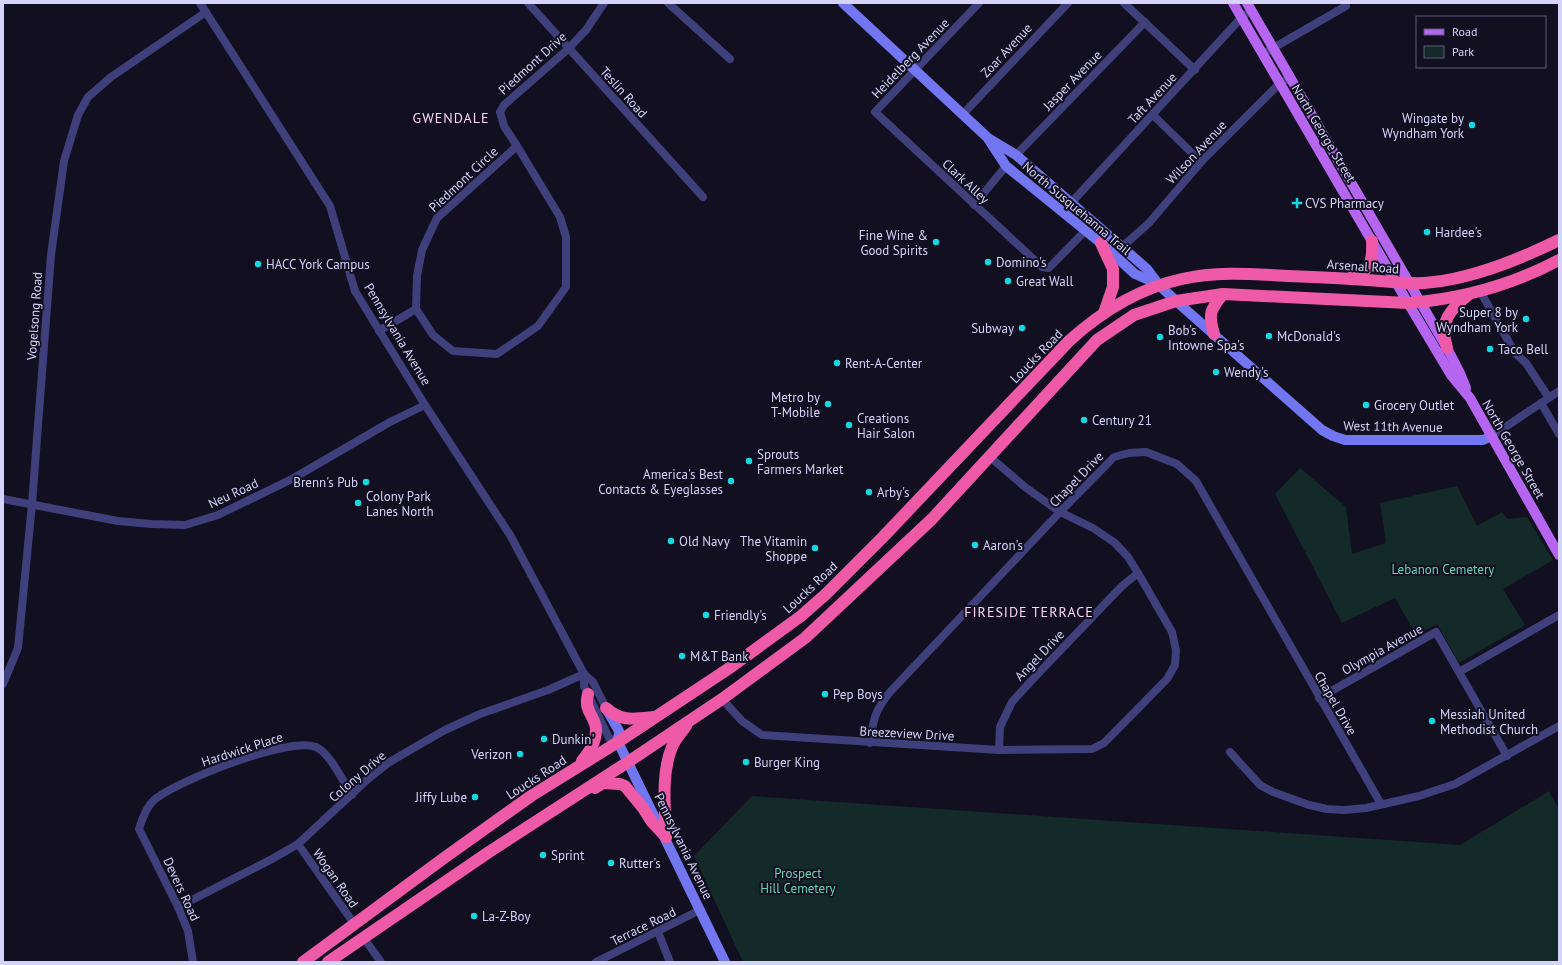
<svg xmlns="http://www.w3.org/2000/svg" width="1562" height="965" viewBox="0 0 1562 965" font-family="'PT Sans',sans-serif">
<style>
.green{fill:#132a28}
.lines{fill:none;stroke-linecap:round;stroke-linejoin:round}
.street{stroke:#3f3f7b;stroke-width:8}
.secondary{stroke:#7376f1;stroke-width:10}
.primary{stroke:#b665f0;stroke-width:10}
.highway{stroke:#ef5aa8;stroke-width:12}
.poi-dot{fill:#16d8e3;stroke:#110f20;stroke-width:1.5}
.labels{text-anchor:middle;stroke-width:4;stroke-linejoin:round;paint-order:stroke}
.street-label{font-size:13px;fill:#d6d3fb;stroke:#110f20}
.poi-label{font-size:13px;fill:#d6d3fb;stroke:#110f20;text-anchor:start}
.park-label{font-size:13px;fill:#66d3b3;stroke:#110f20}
.neighbourhood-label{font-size:14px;letter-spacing:1px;fill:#fbd5ef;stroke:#110f20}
</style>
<rect width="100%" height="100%" fill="#110f20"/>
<g class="green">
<path d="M1300,468L1346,507L1352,554L1386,543L1380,503L1457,486L1477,526L1502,512L1508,519L1527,517L1553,560L1503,589L1525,625L1459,663L1437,624L1416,635L1395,598L1342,623L1275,494Z"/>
<path d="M1549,791L1559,809V962H743L694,856L752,796L1460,845Z"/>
</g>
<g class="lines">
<g class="street">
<path d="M200,3L330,206L355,291L425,405L510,535L584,674L593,682L606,708"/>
<path d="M528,3L703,197"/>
<path d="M668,3L730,59"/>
<path d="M979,3L875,112L1042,267L1049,268L1085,231"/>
<path d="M1124,3L1195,70"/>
<path d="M1263,54L1346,6"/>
<path d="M963,114L1068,3"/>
<path d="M1153,115L1201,162"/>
<path d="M517,146L437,218L422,250L417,276L416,309L433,335L453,351L497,354L538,326L566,287V237L560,217L517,146L504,126L500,112L504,105L568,49L586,30L604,3"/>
<path d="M1016,155L1145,22"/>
<path d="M1071,203L1241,18L1251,10"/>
<path d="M974,205L1006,166"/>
<path d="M1122,247L1149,223L1201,162L1279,84L1290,78"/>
<path d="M1480,291L1515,353L1526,363L1549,398"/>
<path d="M379,331L416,309"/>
<path d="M1541,403L1559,434"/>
<path d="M1492,436L1559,391"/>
<path d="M3,499L118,521L151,524L185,525L218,515L292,479L390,422L425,405"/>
<path d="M1459,672L1559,615"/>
<path d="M584,674V686L609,738L618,742"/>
<path d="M3,684L18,648L32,504L51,255L64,161L78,115L88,97L111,77L206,12"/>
<path d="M1319,698L1436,632L1507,756"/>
<path d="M722,699L742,721L762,735L999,750L1092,749L1104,743L1167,679L1175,665L1176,650L1172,632L1138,573L1128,557L1115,543L1093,528L1060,512L1025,487L990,457"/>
<path d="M870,743C873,720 875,710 890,692L1060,512L1114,457L1129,453L1146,452L1177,464L1196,481L1381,804"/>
<path d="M999,750L1000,727L1012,702L1031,681L1122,586L1138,573"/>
<path d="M1230,752L1260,785L1273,792L1309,805L1327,809L1344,810L1366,808L1419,796L1455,784L1559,726"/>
<path d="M298,844L355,925"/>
<path d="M178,907L272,859L298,844L369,778L388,763L417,746L445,730L480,714L548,690L584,674"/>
<path d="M658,932L670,962"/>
<path d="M363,937L381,962"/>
<path d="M193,962L188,931L178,907L139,829C142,819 146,807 154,800C177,781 289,736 316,747C330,753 343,782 352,795"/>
<path d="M596,962L700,910"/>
</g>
<g class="secondary">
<path d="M843,3L988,138L1016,155L1107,234L1147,269L1159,285L1176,301L1322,430L1333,436L1345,440H1483L1492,436"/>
<path d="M989,140L1006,166L1101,243L1135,274L1158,284"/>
<path d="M607,710L619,731L618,742L725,962"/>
</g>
<g class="primary">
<path d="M1233,3L1408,303L1451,375L1470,398L1559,555"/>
<path d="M1247,3L1447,348L1460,373L1466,388"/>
</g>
<g class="highway">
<path d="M1101,243L1113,269V287L1104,313"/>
<path d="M1350,278C1371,271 1373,262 1372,241"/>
<path d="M1214,334C1208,314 1210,310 1223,294"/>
<path d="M1447,348C1446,343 1444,337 1444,332C1444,316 1455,306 1467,296"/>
<path d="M606,708C621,722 634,719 654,717"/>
<path d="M582,761C589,752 596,743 596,730C596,716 583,712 588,694"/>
<path d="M595,788L603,783L620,784L625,786L643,808L652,822L666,837"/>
<path d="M666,837C665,809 661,773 672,747C675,739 682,732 686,726"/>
<path d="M303,962L444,858L531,796L618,742L731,667L801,616L826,594L883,537L1069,341C1101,312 1140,288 1182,279C1217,271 1252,274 1288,276C1314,277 1340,278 1366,280C1386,281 1405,284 1424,283C1470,280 1518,260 1559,240"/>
<path d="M328,962L489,852L628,762L722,699L805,638L932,519L1097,340L1134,315L1176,301L1223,294L1408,303C1461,299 1512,285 1559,260"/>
</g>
</g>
<g class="poi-dot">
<circle cx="1472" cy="125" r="4"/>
<path d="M1295 197h4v4h4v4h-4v4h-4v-4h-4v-4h4z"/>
<circle cx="1427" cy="232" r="4"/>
<circle cx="936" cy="242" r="4"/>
<circle cx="988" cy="262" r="4"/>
<circle cx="258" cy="264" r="4"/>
<circle cx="1008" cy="281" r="4"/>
<circle cx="1526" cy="319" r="4"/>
<circle cx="1022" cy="328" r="4"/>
<circle cx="1269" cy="336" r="4"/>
<circle cx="1160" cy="337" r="4"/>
<circle cx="1490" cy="349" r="4"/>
<circle cx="837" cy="363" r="4"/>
<circle cx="1216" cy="372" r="4"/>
<circle cx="828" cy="404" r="4"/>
<circle cx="1366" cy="405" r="4"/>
<circle cx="1084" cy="420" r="4"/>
<circle cx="849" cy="425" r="4"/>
<circle cx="749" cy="461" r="4"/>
<circle cx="731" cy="481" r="4"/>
<circle cx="366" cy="482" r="4"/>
<circle cx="869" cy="492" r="4"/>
<circle cx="358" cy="503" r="4"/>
<circle cx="671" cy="541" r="4"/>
<circle cx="975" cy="545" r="4"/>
<circle cx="815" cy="548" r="4"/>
<circle cx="706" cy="615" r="4"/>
<circle cx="682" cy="656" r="4"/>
<circle cx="825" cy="694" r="4"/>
<circle cx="1432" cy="721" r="4"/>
<circle cx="544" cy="739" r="4"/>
<circle cx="520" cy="754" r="4"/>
<circle cx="746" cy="762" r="4"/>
<circle cx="475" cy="797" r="4"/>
<circle cx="543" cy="855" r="4"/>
<circle cx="611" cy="863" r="4"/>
<circle cx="474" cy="916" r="4"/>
</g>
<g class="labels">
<g class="street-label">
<text transform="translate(1006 50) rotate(-47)" y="5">Zoar Avenue</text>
<text transform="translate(910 58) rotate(-46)" y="5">Heidelberg Avenue</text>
<text transform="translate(532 63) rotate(-42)" y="5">Piedmont Drive</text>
<text transform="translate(1072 80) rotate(-46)" y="5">Jasper Avenue</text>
<text transform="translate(624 92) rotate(48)" y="5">Teslin Road</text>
<text transform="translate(1152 98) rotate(-47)" y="5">Taft Avenue</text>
<text transform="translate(1324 133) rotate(59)" y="5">North George Street</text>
<text transform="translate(1196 152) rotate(-47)" y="5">Wilson Avenue</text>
<text transform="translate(463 179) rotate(-43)" y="5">Piedmont Circle</text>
<text transform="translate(966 181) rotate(43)" y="5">Clark Alley</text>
<text transform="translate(1077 208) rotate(40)" y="5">North Susquehanna Trail</text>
<text transform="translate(1363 266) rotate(4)" y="5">Arsenal Road</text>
<text transform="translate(34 316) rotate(-86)" y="5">Vogelsong Road</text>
<text transform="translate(398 334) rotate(59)" y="5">Pennsylvania Avenue</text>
<text transform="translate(1036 356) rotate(-46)" y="5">Loucks Road</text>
<text transform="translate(1393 426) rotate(1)" y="5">West 11th Avenue</text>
<text transform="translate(1514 449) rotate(60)" y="5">North George Street</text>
<text transform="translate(1076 479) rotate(-46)" y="5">Chapel Drive</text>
<text transform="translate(233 493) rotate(-25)" y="5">Neu Road</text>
<text transform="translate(810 587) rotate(-43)" y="5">Loucks Road</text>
<text transform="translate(1382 649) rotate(-29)" y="5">Olympia Avenue</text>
<text transform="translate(1039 655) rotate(-46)" y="5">Angel Drive</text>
<text transform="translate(1336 703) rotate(60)" y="5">Chapel Drive</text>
<text transform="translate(907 733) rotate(3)" y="5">Breezeview Drive</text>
<text transform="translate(242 749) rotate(-18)" y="5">Hardwick Place</text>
<text transform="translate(357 776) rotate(-41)" y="5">Colony Drive</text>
<text transform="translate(536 777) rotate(-33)" y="5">Loucks Road</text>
<text transform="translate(684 846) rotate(64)" y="5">Pennsylvania Avenue</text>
<text transform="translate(336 878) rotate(55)" y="5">Wogan Road</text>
<text transform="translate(182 889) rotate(65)" y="5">Devers Road</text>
<text transform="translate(643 926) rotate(-26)" y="5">Terrace Road</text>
</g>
<g class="poi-label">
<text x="1464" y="123" text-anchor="end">Wingate by<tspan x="1464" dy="15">Wyndham York</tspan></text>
<text x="1305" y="208">CVS Pharmacy</text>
<text x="1435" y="237">Hardee's</text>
<text x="928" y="240" text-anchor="end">Fine Wine &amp;<tspan x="928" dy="15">Good Spirits</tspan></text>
<text x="996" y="267">Domino's</text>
<text x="266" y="269">HACC York Campus</text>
<text x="1016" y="286">Great Wall</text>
<text x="1518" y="317" text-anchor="end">Super 8 by<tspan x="1518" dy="15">Wyndham York</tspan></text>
<text x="1014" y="333" text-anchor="end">Subway</text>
<text x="1168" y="335">Bob's<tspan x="1168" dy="15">Intowne Spa's</tspan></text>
<text x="1277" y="341">McDonald's</text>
<text x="1498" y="354">Taco Bell</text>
<text x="845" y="368">Rent-A-Center</text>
<text x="1224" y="377">Wendy's</text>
<text x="820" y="402" text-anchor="end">Metro by<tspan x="820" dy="15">T-Mobile</tspan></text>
<text x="1374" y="410">Grocery Outlet</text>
<text x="857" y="423">Creations<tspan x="857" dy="15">Hair Salon</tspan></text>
<text x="1092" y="425">Century 21</text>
<text x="757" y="459">Sprouts<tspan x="757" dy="15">Farmers Market</tspan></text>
<text x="723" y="479" text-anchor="end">America's Best<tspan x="723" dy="15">Contacts &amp; Eyeglasses</tspan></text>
<text x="358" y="487" text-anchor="end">Brenn's Pub</text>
<text x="877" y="497">Arby's</text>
<text x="366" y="501">Colony Park<tspan x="366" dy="15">Lanes North</tspan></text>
<text x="679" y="546">Old Navy</text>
<text x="807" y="546" text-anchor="end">The Vitamin<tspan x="807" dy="15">Shoppe</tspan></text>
<text x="983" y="550">Aaron's</text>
<text x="714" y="620">Friendly's</text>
<text x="690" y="661">M&amp;T Bank</text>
<text x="833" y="699">Pep Boys</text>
<text x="1440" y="719">Messiah United<tspan x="1440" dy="15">Methodist Church</tspan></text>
<text x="552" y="744">Dunkin'</text>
<text x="512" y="759" text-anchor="end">Verizon</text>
<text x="754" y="767">Burger King</text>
<text x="467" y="802" text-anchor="end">Jiffy Lube</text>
<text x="551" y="860">Sprint</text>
<text x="619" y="868">Rutter's</text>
<text x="482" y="921">La-Z-Boy</text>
</g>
<g class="park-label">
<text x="1443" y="574">Lebanon Cemetery</text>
<text x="798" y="878">Prospect<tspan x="798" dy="15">Hill Cemetery</tspan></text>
</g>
<g class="neighbourhood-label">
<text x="451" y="123">GWENDALE</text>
<text x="1029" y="617">FIRESIDE TERRACE</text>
</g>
</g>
<rect width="1562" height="965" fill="none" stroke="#d6d3fb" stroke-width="8"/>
<rect x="1416" y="16" width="130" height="52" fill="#110f20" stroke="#605d78"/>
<rect x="1424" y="29" width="20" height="6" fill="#b665f0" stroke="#605d78"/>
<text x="1452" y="36" font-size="12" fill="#d6d3fb">Road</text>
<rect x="1424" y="46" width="20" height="12" fill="#132a28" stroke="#605d78"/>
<text x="1452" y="56" font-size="12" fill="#d6d3fb">Park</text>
</svg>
